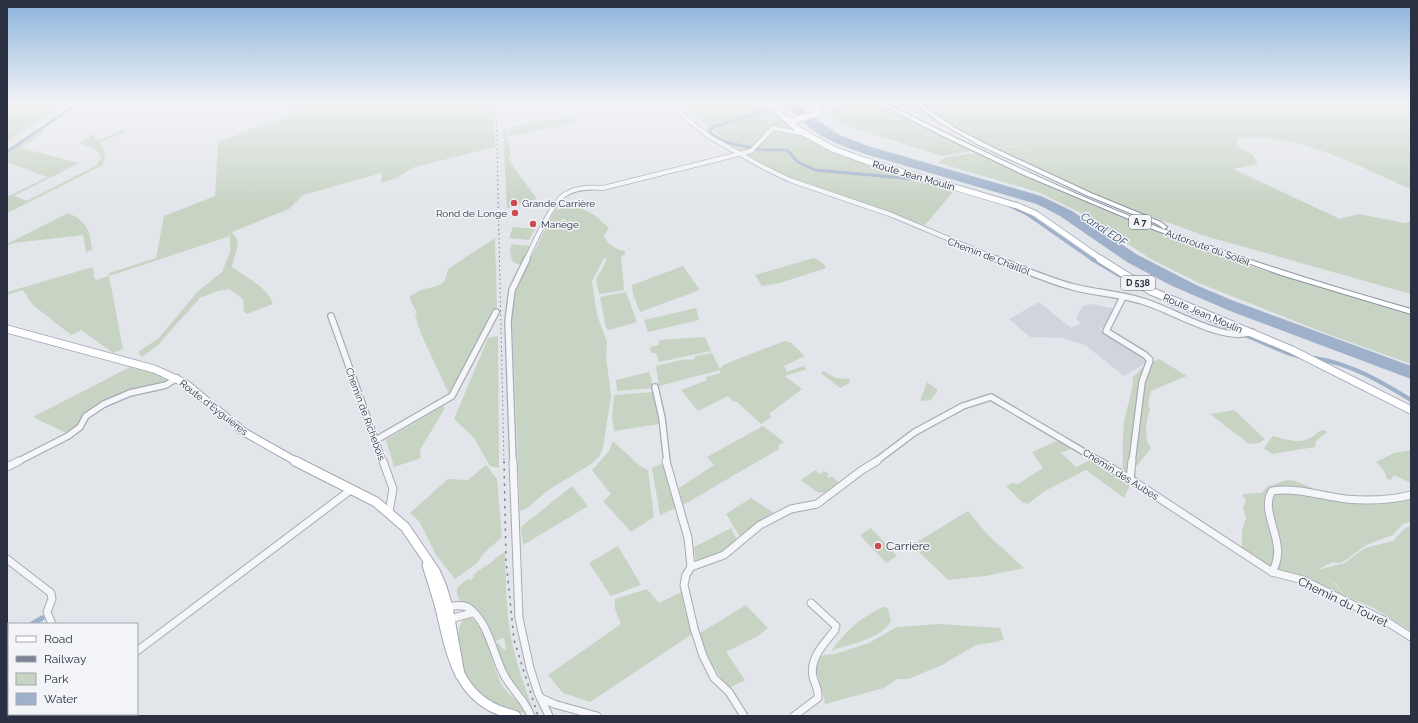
<svg xmlns="http://www.w3.org/2000/svg" width="1418" height="723" viewBox="0 0 1418 723" font-family="Raleway,sans-serif">
<style>
.built{fill:#d1d4dc}
.green{fill:#c7d4c4}
.water{fill:#9eb0ca}
.lines{fill:none;stroke-linecap:round;stroke-linejoin:round}
.stream{stroke:#9eb0ca;stroke-width:1}
.canal-far2{stroke:#9eb0ca;stroke-width:3}
.canal-far1{stroke:#9eb0ca;stroke-width:4}
.canal{stroke:#9eb0ca;stroke-width:5}
.minor-far2-casing{stroke:#a7abb4;stroke-width:5.5}
.minor-far1-casing{stroke:#a7abb4;stroke-width:8}
.minor-casing{stroke:#a7abb4;stroke-width:9}
.major-far2-casing{stroke:#a2a8b6;stroke-width:7}
.major-far1-casing{stroke:#a2a8b6;stroke-width:9}
.major-casing{stroke:#a2a8b6;stroke-width:11}
.highway-casing{stroke:#8a91a1;stroke-width:2}
.minor-far2{stroke:#f5f6f9;stroke-width:4}
.minor-far1{stroke:#f5f6f9;stroke-width:5.5}
.minor{stroke:#f5f6f9;stroke-width:7}
.major-far2{stroke:#fff;stroke-width:5.5}
.major-far1{stroke:#fff;stroke-width:7}
.major{stroke:#fff;stroke-width:9}
.highway{fill:#fff;fill-rule:evenodd}
.rail-far1{stroke:#7c8394;stroke-width:1;stroke-dasharray:1.5 3;stroke-linecap:butt}
.rail{stroke:#7c8394;stroke-width:1.5;stroke-dasharray:2.5 5;stroke-linecap:butt}
.poi-dot{fill:#cc4b53;stroke:#f2f4f8;stroke-width:1.5}
.labels{text-anchor:middle;stroke-width:3;stroke-linejoin:round;paint-order:stroke}
.shield{fill:#f2f4f8;stroke:#676c79;stroke-width:1}
.shield-label{font-size:9px;font-weight:bold;fill:#2b3142}
.street-label{font-size:10px;fill:#2b3142;stroke:#f2f4f8}
.poi-label{font-size:10px;fill:#2b3142;stroke:#f2f4f8;text-anchor:start}
.water-label{font-size:11px;font-style:italic;fill:#354d76;stroke:#f2f4f8}
.near-poi-label{font-size:12px;fill:#2b3142;stroke:#f2f4f8;text-anchor:start}
.near-street-label{font-size:12px;fill:#2b3142;stroke:#f2f4f8}
</style>
<rect width="100%" height="100%" fill="#e2e5ea"/>
<path class="built" d="M1039,302L1071,328L1081,323L1076,319L1082,306L1093,304L1115,309L1105,327L1100,329L1102,332L1145,356L1148,359L1146,363L1124,376L1085,345L1063,338L1030,337L1009,319Z"/>
<g class="green">
<path d="M7,103H71L49,114L7,142Z"/>
<path d="M288,103H494L495,147L415,167L396,178L381,183L382,173L303,195L289,209L232,232C244,246 234,251 232,267C246,278 267,286 273,304L247,314L244,312L243,299L229,289L217,291L200,298L157,346L142,357L138,352L159,338L198,291L222,272L230,252V236L109,276L123,349L113,353L81,330L71,335L33,305L23,290L7,295V292L93,267L94,278L97,280L108,276L109,273L156,258L164,216L215,196L218,142L291,114Z"/>
<path d="M688,103H765L792,126L847,157L953,192L925,225L799,183L740,151L687,110Z"/>
<path d="M849,103H874L973,151L942,156L841,124L823,113Z"/>
<path d="M896,103H1411V189C1360,167 1294,130 1237,139V145L1253,155L1258,164L1233,169L1340,219L1358,214L1405,223L1411,221V294L1205,236L1092,195L990,150L1017,146L1034,152L1017,145L990,149Z"/>
<path d="M572,117L575,123L509,136L508,128L554,118L556,120Z"/>
<path d="M506,128L511,156L508,159L537,199L507,208L503,129Z"/>
<path d="M122,130L127,132L100,142L105,153L103,165L7,213V197L47,177L7,162V154L42,131H46C38,138 29,141 21,148L79,163L14,196L27,201L97,165L101,157L96,149L79,143L93,134L95,139L99,140Z"/>
<path d="M976,153L1086,202L1227,259L1411,315V364L1325,333L1201,284L1151,259L1079,212L1038,192L939,163L946,157Z"/>
<path d="M577,206L594,215L609,228L604,235C607,244 615,250 625,251V255L621,256L624,290L599,294L596,280L607,259L604,258L592,281L597,315L607,342L606,356L611,396L603,448L599,457L588,466L548,490L526,509L520,511L512,317L516,287L555,210Z"/>
<path d="M68,213C87,221 90,231 92,250L86,252L83,235L14,243L7,246V244Z"/>
<path d="M513,227L535,229L529,240L509,238Z"/>
<path d="M495,238L497,308L451,395L449,394L422,336L415,316L417,313L410,299V296C414,294 420,290 424,289C441,286 445,285 448,269Z"/>
<path d="M512,244L530,246L521,264H517L512,261L510,250Z"/>
<path d="M814,258L824,264L826,268L780,283L762,286L755,275Z"/>
<path d="M683,266L700,290L640,312L633,294L632,285Z"/>
<path d="M626,292L637,322L609,330L606,328L600,297Z"/>
<path d="M696,308L699,320L648,332L644,320Z"/>
<path d="M498,336L499,468L490,466L474,438L454,419L488,338Z"/>
<path d="M705,337L711,351L659,362L656,353H651L650,347L659,345V340Z"/>
<path d="M784,341L790,342L805,356L784,366L787,372L803,366L807,369L785,376L802,389L769,414L772,417L761,424L736,401L734,402L728,396L698,411L681,390L707,380L706,377L720,373V370L659,386L656,366L686,359L687,360L695,359V356L712,353L720,369L723,365Z"/>
<path d="M1159,359L1187,376L1151,391L1148,403L1150,410L1147,419L1146,432L1147,442L1151,448L1135,468L1137,481L1123,473C1123,457 1122,439 1124,423C1126,408 1133,393 1133,377L1143,367Z"/>
<path d="M130,367L164,376L171,380L163,385L100,405L75,430L68,434L33,417Z"/>
<path d="M823,371L836,378L850,379L849,383L840,388L821,373Z"/>
<path d="M649,372L654,388L617,391L616,380Z"/>
<path d="M927,382L938,390L931,400L920,401Z"/>
<path d="M654,392L659,415V424L614,431L612,418L614,395Z"/>
<path d="M443,406L445,408L420,450L421,458L394,467L386,440Z"/>
<path d="M1234,410L1265,439L1259,443L1249,444L1210,414Z"/>
<path d="M763,426L784,442L778,446L779,449L683,505L679,488L714,465L707,457Z"/>
<path d="M1325,430L1327,432L1316,441L1315,447L1272,454L1264,448L1273,436C1288,440 1300,445 1314,436C1318,432 1318,431 1325,430Z"/>
<path d="M1059,440L1073,448L1061,453L1076,467L1092,459L1131,483L1124,498L1086,470L1043,492L1028,504L1022,502L1006,486L1012,483L1018,484L1043,468L1032,452Z"/>
<path d="M613,441L639,465L648,470L654,517L631,532L603,501L611,494L592,470L609,451Z"/>
<path d="M1411,450V475L1409,477L1411,478V483L1394,475L1391,480L1387,479L1384,470L1376,462L1394,453Z"/>
<path d="M664,463L678,507L660,515L652,468Z"/>
<path d="M486,465L497,479L502,537L483,554L477,563L455,579L436,555L419,521L410,513L448,479L468,480Z"/>
<path d="M815,470L820,474L824,471L829,474L827,476L829,478L832,476L839,483L824,493L817,492L801,480Z"/>
<path d="M1287,480L1296,481L1339,500L1411,498L1410,522L1403,524L1393,535L1366,545L1346,560L1340,563L1333,562L1317,570L1345,563L1365,548L1393,541L1405,528L1411,526V631L1372,607L1346,597L1336,584L1316,570L1335,584L1344,595L1350,599L1351,603L1276,572L1242,547V531L1246,518L1243,508L1246,501L1242,494L1261,493L1269,486Z"/>
<path d="M572,486L588,506L523,545L521,527Z"/>
<path d="M751,498L774,513L761,520L740,537L726,514Z"/>
<path d="M968,511L988,535L1024,568L986,576L948,580L912,545Z"/>
<path d="M731,528L737,540L724,551L696,561L694,547Z"/>
<path d="M871,528L897,556L886,563L860,535Z"/>
<path d="M618,546L641,585L611,596L589,563Z"/>
<path d="M505,552C506,585 506,619 514,651C519,671 526,690 533,710L524,694L506,674L495,646L498,642L504,650L506,649L504,638L493,642L464,603C458,600 456,594 457,588L467,579L471,580L474,577L473,575C478,571 483,567 489,564C495,560 498,555 505,552Z"/>
<path d="M647,589L659,603L681,592L684,593L692,634L590,702L563,693L548,675L621,624L615,609V599Z"/>
<path d="M746,605L768,628L758,636L726,652L745,680L729,688C713,669 707,657 700,633Z"/>
<path d="M883,607L888,608L891,621C881,639 851,644 832,650C847,630 860,618 883,607Z"/>
<path d="M470,616C489,633 491,662 501,683C507,696 522,700 526,713C501,710 475,698 464,673C461,665 460,656 459,648C458,638 457,627 464,619Z"/>
<path d="M939,624L1000,628L1004,639L996,642L976,645L942,665L908,679H897L884,688L825,704C824,688 815,676 816,660L824,655L835,654L869,643L897,627Z"/>
</g>
<g class="water">
<path d="M781,103H796L809,115L800,118Z"/>
<path d="M812,117L840,135L868,146L1041,196L1072,211L1136,254L1196,285L1234,301L1411,366V379L1230,311L1170,285L1127,262L1060,216L1037,204L865,154C843,146 818,138 802,120Z"/>
</g>
<g class="lines">
<path class="stream" d="M683,112L688,103"/>
<g class="canal-far2">
<path d="M753,148C739,145 718,143 709,131L713,127L764,111"/>
<path d="M756,149C767,151 776,149 787,150L798,162L815,170L915,179L936,185"/>
<path d="M7,152L78,103"/>
<path d="M1010,206L1027,214L1093,260"/>
</g>
<g class="canal-far1">
<path d="M1092,259L1141,288"/>
<path d="M1170,303L1287,353L1301,357"/>
<path d="M1315,358C1351,364 1380,381 1411,400"/>
</g>
<g class="canal">
<path d="M32,624L42,618"/>
<path d="M7,639L9,638"/>
<path d="M7,679L9,685"/>
<path d="M18,714V716"/>
</g>
<defs>
<g id="minor-far2">
<path d="M674,103L688,120L710,137L765,168L790,180L892,215L999,260"/>
<path d="M526,260C534,244 551,204 564,195C576,187 590,187 603,188L751,151L773,128L799,133L803,131"/>
</g>
<g id="minor-far1">
<path d="M996,259C1021,268 1047,280 1073,287C1096,293 1120,294 1142,301C1171,309 1223,343 1252,332"/>
<path d="M1123,297L1106,331L1145,355L1150,360L1142,382L1132,462"/>
<path d="M331,316L383,462"/>
<path d="M655,387L662,418L667,462"/>
<path d="M376,440L452,396L496,312"/>
<path d="M17,462L68,436L80,427L86,416L104,404L130,393L166,385L177,378"/>
<path d="M513,462L508,321L512,290L527,259"/>
<path d="M875,462L915,432L963,406L991,397L1101,462"/>
</g>
<g id="minor">
<path d="M383,461L393,489L389,512"/>
<path d="M513,461L519,618L530,668L538,693L549,716"/>
<path d="M666,461L688,538L691,567"/>
<path d="M1099,461L1130,479L1272,572L1303,580L1389,623L1411,637"/>
<path d="M7,467L19,461"/>
<path d="M1130,479L1132,461"/>
<path d="M7,559L51,593L52,599L47,612L52,624"/>
<path d="M1272,572C1290,543 1258,514 1272,491C1297,487 1321,496 1346,499C1367,501 1391,500 1411,495"/>
<path d="M448,607C454,606 463,604 469,608C489,623 493,654 504,675C512,690 525,700 531,716"/>
<path d="M448,618L450,619L472,613"/>
<path d="M137,651L352,489"/>
<path d="M541,698L554,704L597,716"/>
<path d="M98,714L99,716"/>
<path d="M50,716L52,714"/>
<path d="M744,716L729,692L714,678L703,656L694,628L684,585L686,575L691,567L724,555L760,525L791,509L817,504L862,470L877,461"/>
<path d="M794,716L818,698C819,690 815,684 813,677C809,658 824,644 835,630L836,626L811,603"/>
</g>
<g id="major-far2">
<path d="M768,103L800,131L833,149L866,161L1018,206L1036,214L1102,260"/>
<path d="M791,124V121L817,114L819,109L817,103"/>
</g>
<g id="major-far1">
<path d="M1100,259L1151,291L1292,350L1411,410"/>
<path d="M7,329L154,369L185,383L244,432L297,462"/>
</g>
<g id="major">
<path d="M295,461L376,502L405,527L435,571L442,587L448,607L460,675"/>
<path d="M427,565C432,581 437,596 441,612C449,647 456,687 490,706C498,711 508,713 516,716"/>
</g>
<g id="highway">
<path d="M878,103H885C975,148 1066,192 1160,228C1243,259 1326,285 1411,309V314L1281,275L1155,230L1024,175L951,140Z"/>
<path d="M915,103H920L955,128L994,148L1091,193L1161,222L1167,227L1164,229L1157,224L1086,195L977,144L939,122Z"/>
</g>
</defs>
<use href="#minor-far2" class="minor-far2-casing"/>
<use href="#minor-far1" class="minor-far1-casing"/>
<use href="#minor" class="minor-casing"/>
<use href="#major-far2" class="major-far2-casing"/>
<use href="#major-far1" class="major-far1-casing"/>
<use href="#major" class="major-casing"/>
<use href="#highway" class="highway-casing"/>
<use href="#minor-far2" class="minor-far2"/>
<use href="#minor-far1" class="minor-far1"/>
<use href="#minor" class="minor"/>
<use href="#major-far2" class="major-far2"/>
<use href="#major-far1" class="major-far1"/>
<use href="#major" class="major"/>
<use href="#highway" class="highway"/>
<path class="rail-far1" d="M496,103L504,462"/>
<path class="rail" d="M504,461L506,560L514,640L538,716"/>
</g>
<linearGradient id="sky" x2="0" y2="1"><stop stop-color="#8ab2dc"/><stop offset="0.5" stop-color="#f2f3f6"/><stop offset="1" stop-color="#f2f3f6" stop-opacity="0"/></linearGradient>
<rect width="1418" height="204" fill="url(#sky)"/>
<g class="poi-dot">
<circle cx="514" cy="203" r="4"/>
<circle cx="515" cy="213" r="4"/>
<circle cx="533" cy="224" r="4"/>
<circle cx="878" cy="546" r="4"/>
</g>
<g class="labels">
<g class="shield">
<rect x="1129" y="215" width="22" height="14" rx="3"/>
<rect x="1121" y="276" width="34" height="14" rx="3"/>
</g>
<g class="shield-label">
<text x="1140" y="225">A 7</text>
<text x="1138" y="286">D 538</text>
</g>
<g class="street-label">
<text transform="translate(914 175) rotate(16)" y="4">Route Jean Moulin</text>
<text transform="translate(1208 247) rotate(20)" y="4">Autoroute du Soleil</text>
<text transform="translate(989 256) rotate(21)" y="4">Chemin de Chaillol</text>
<text transform="translate(1203 313) rotate(23)" y="4">Route Jean Moulin</text>
<text transform="translate(214 407) rotate(38)" y="4">Route d'Eyguières</text>
<text transform="translate(366 414) rotate(70)" y="4">Chemin de Richebois</text>
<text transform="translate(1121 474) rotate(32)" y="4">Chemin des Aubes</text>
</g>
<g class="poi-label">
<text x="522" y="207">Grande Carrière</text>
<text x="507" y="217" text-anchor="end">Rond de Longe</text>
<text x="541" y="228">Manège</text>
</g>
<g class="water-label">
<text transform="translate(1104 229) rotate(33)" y="4">Canal EDF</text>
</g>
<g class="near-poi-label">
<text x="886" y="550">Carrière</text>
</g>
<g class="near-street-label">
<text transform="translate(1343 602) rotate(26)" y="4">Chemin du Touret</text>
</g>
</g>
<rect width="1418" height="723" fill="none" stroke="#2b3142" stroke-width="16"/>
<rect x="8" y="623" width="130" height="92" fill="#f2f4f8" stroke="#a2a6af"/>
<rect x="16" y="636" width="20" height="6" fill="#ffffff" stroke="#a2a6af"/>
<text x="44" y="643" font-size="12" fill="#2b3142">Road</text>
<rect x="16" y="656" width="20" height="6" fill="#7c8394" stroke="#a2a6af"/>
<text x="44" y="663" font-size="12" fill="#2b3142">Railway</text>
<rect x="16" y="673" width="20" height="12" fill="#c7d4c4" stroke="#a2a6af"/>
<text x="44" y="683" font-size="12" fill="#2b3142">Park</text>
<rect x="16" y="693" width="20" height="12" fill="#9eb0ca" stroke="#a2a6af"/>
<text x="44" y="703" font-size="12" fill="#2b3142">Water</text>
</svg>
